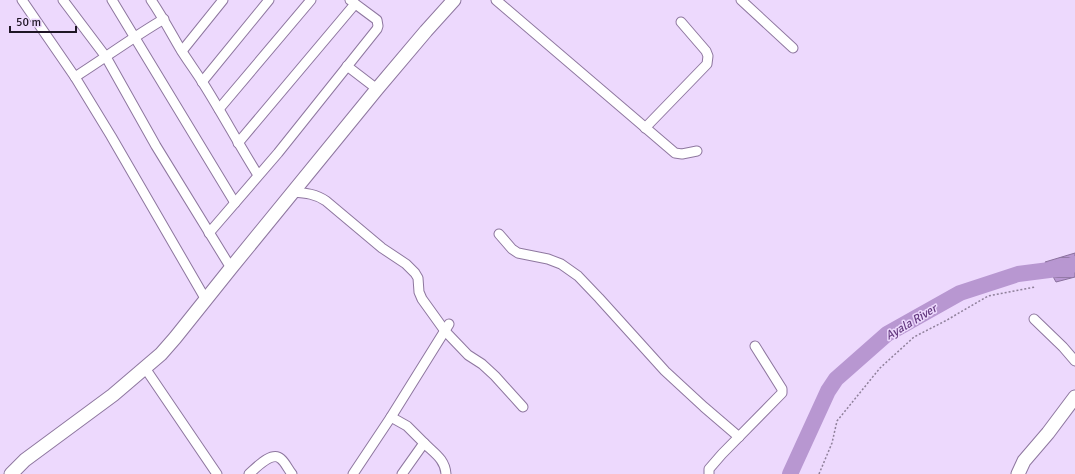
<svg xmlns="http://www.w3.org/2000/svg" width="1075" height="474" viewBox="0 0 1075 474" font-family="Signika,sans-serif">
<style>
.water{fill:url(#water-rules);stroke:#8a709d}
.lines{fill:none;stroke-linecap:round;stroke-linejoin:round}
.river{stroke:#b897d1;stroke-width:16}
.street-casing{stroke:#8e779f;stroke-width:11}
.secondary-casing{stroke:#8e779f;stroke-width:15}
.path{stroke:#8f809a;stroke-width:1.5;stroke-dasharray:2 2;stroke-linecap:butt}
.street{stroke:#fff;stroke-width:9}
.secondary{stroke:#fff;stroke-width:13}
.labels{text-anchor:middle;stroke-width:3;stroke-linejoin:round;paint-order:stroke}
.water-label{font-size:12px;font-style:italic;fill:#653b81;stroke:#edd9fd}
</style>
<defs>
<pattern id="water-rules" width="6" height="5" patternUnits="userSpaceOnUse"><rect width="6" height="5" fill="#b897d1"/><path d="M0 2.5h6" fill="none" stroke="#957aa9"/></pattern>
</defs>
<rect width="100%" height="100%" fill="#edd9fd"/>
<path class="water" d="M1075,253V277L1056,282L1045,262Z"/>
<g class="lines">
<path class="river" d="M790,474L828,391L836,379L887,334L960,293L1018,274L1065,268L1075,264"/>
<defs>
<g id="street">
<path d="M22,0L75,77L111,136L206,300"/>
<path d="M63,0L106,57L156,146L231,268"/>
<path d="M112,0L235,203"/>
<path d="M151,0C162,16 171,33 181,50C188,61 196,72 203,83C222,113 239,145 258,175"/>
<path d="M496,0L675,153L682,154L697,151"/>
<path d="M741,0L793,48"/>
<path d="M182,51L223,0"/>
<path d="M347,66L377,89"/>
<path d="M75,77C105,58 133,37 164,19"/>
<path d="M202,82L269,0"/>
<path d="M219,109L311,0"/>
<path d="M645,128L707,64L708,56L706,51L681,22"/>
<path d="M238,143L355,4"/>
<path d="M293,192C306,193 316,194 326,201L382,248L406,264L415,273L418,278L419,292L422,299L445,331L468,355L482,364L495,376L523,407"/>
<path d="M209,233L278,153L377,29L378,26L377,20L350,0"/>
<path d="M499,234L512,249L518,253L548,259L561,264L578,276L599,298L665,371L704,407L739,437"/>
<path d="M1034,319L1063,347L1075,361"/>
<path d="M145,368L217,474"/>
<path d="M391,417L407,426L424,443L402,474"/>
<path d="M424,443C434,453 445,459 446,474"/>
<path d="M249,474C256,468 272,450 281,459C285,462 288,469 292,474"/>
<path d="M353,474L391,417L449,324"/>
<path d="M709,474V469L722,454L782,393V389L755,346"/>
</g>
<g id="secondary">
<path d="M11,474L25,460L113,395L161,354L175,338L231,268L377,89L426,31L454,0"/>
<path d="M1018,474L1024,461L1048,433L1075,397"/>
</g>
</defs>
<use href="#street" class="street-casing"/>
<use href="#secondary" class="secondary-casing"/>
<path class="path" d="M819,474L832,443L837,421L880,368L914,337L947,320L988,296L1035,287"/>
<use href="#street" class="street"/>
<use href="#secondary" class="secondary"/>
</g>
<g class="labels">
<g class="water-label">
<text transform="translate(911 322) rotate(-31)" y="4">Ayala River</text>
</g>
</g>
<path d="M10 26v6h66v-6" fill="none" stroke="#1f1625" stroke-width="2"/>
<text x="16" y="26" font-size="12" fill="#1f1625" stroke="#edd9fd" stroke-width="3" paint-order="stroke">50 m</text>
</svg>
